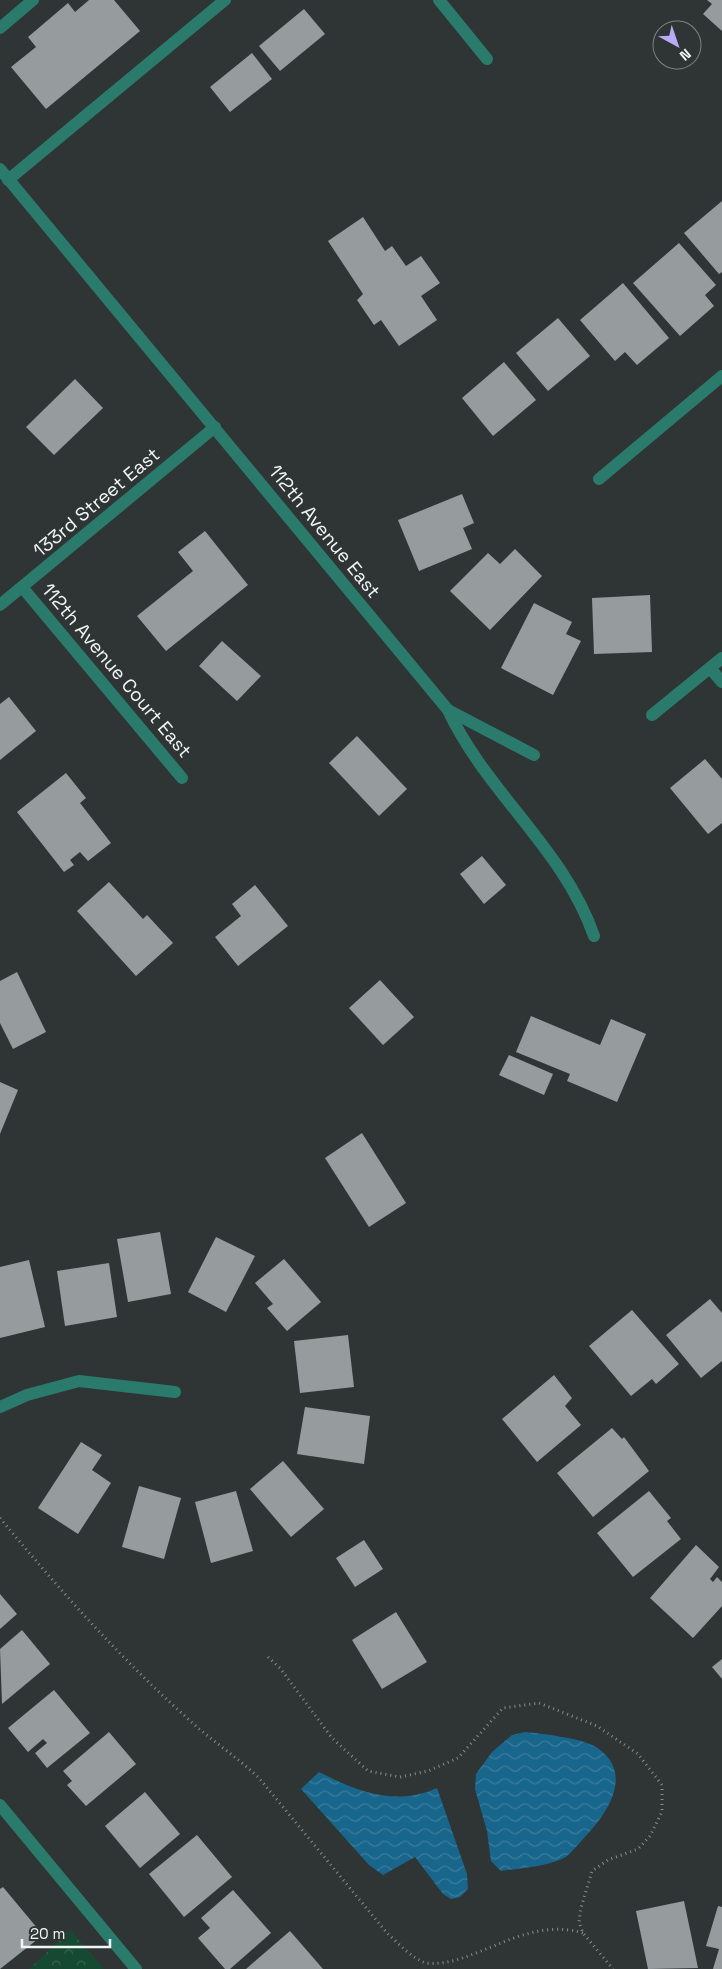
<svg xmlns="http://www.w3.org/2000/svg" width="722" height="1969" viewBox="0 0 722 1969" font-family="'Space Grotesk',sans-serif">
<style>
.park{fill:url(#park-crowns)}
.water{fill:url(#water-waves)}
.building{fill:#969c9e}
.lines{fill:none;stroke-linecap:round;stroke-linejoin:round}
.path{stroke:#888d8d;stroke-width:3;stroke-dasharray:1 4;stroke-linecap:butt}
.minor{stroke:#2b7b6d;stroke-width:12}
.labels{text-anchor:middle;stroke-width:5;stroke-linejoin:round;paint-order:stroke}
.street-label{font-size:19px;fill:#f1f5f5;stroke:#2f3535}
</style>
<defs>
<pattern id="park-crowns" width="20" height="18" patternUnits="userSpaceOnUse" patternTransform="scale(1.25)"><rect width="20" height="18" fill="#164932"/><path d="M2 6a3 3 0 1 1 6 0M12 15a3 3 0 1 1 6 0" fill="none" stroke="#386450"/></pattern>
<pattern id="water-waves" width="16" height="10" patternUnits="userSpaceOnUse" patternTransform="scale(1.25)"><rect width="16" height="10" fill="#18668c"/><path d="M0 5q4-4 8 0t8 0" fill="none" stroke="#3a7c9d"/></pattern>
</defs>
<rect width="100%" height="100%" fill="#2f3535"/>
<path class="park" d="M70,1930L104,1969H29Z"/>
<g class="water">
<path d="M525,1732C543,1734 585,1738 599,1749C635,1776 605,1816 583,1839C577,1845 571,1854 564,1858C544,1867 522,1868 501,1871L491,1861L487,1831L475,1789L476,1774L492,1752L512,1735Z"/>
<path d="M319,1772C356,1791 396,1807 437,1788L467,1874L468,1889L460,1897L451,1899L443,1894L415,1857L383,1875L369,1865L301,1789Z"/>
</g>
<g class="building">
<path d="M89,0H114L140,31L46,109L11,67L36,47L28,37L68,3L75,12Z"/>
<path d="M707,0H722V31L703,14L712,4Z"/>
<path d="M304,9L325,34L280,71L259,46Z"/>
<path d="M252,53L272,79L230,112L210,87Z"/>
<path d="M722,201V272L719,274L684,233Z"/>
<path d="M363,217L385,251L392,246L406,266L421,256L440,283L421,296L437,320L399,346L381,320L374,325L357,300L363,294L328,241Z"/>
<path d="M679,243L716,285L705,295L714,306L680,336L633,283Z"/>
<path d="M623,283L669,338L637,365L625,352L615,361L580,320Z"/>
<path d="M558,318L590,356L548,391L516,353Z"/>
<path d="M504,362L536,400L493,436L462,398Z"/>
<path d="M75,379L103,408L54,455L26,427Z"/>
<path d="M462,494L474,523L463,528L472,549L419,571L398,520Z"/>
<path d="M205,531L248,585L166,651L137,616L193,571L178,552Z"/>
<path d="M515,549L542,576L490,630L450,591L488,553L500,564Z"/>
<path d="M650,595L652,652L594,654L592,598Z"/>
<path d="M534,603L572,622L566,634L581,641L553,695L501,668Z"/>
<path d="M222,641L261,676L237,701L199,666Z"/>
<path d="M9,697L36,731L0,760V704Z"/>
<path d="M357,736L407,789L379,816L329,763Z"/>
<path d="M705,759L722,779V823L708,834L670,788Z"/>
<path d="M66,773L86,798L80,803L111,843L88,861L80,852L70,860L74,865L64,872L17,812Z"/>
<path d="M482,856L506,885L484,904L460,874Z"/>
<path d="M109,882L143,919L147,915L173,943L136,976L77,911Z"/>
<path d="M255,885L288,926L238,966L215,937L241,916L232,904Z"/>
<path d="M17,972L46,1032L13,1049L0,1023V981Z"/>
<path d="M380,980L414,1017L383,1045L349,1008Z"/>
<path d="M531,1016L600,1045L611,1019L646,1034L617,1102L567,1081L570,1074L516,1052Z"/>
<path d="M509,1055L553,1074L544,1095L499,1075Z"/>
<path d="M0,1082L18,1090L0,1134Z"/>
<path d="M362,1133L406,1203L369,1227L325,1158Z"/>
<path d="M160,1232L171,1294L128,1302L117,1239Z"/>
<path d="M216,1237L255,1256L226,1312L188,1292Z"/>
<path d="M284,1259L321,1302L287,1331L267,1308L273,1304L255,1283Z"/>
<path d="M29,1260L45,1327L0,1338V1267Z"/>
<path d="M109,1263L117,1317L65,1326L57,1271Z"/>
<path d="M710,1299L722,1313V1361L701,1378L666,1335Z"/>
<path d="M632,1310L679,1364L656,1384L652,1379L631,1396L589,1346Z"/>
<path d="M348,1335L354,1387L300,1393L294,1341Z"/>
<path d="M554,1375L572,1398L565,1406L581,1425L537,1462L502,1419Z"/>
<path d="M305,1407L370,1416L364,1464L297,1454Z"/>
<path d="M612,1428L622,1439L624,1437L649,1471L593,1517L557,1473Z"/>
<path d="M81,1442L102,1455L92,1470L111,1483L78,1534L38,1508Z"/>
<path d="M283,1461L324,1509L291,1537L250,1489Z"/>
<path d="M139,1486L181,1498L164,1559L122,1547Z"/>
<path d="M236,1491L253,1551L211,1563L195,1502Z"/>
<path d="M649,1491L671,1518L667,1521L681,1539L633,1577L597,1533Z"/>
<path d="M364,1540L383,1569L355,1587L336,1558Z"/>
<path d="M696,1545L719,1567L710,1579L713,1582L717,1577L722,1582V1606L693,1638L650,1598Z"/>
<path d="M0,1594L17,1614L0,1629Z"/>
<path d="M396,1612L427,1662L382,1689L352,1640Z"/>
<path d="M22,1630L50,1664L2,1704L0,1649Z"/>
<path d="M722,1659V1679L712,1667Z"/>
<path d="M54,1690L90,1733L47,1768L35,1753L47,1743L43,1739L28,1752L8,1728Z"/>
<path d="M109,1732L136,1764L86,1806L67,1785L72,1781L63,1771Z"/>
<path d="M145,1792L180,1834L140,1868L105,1826Z"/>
<path d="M197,1835L232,1877L184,1917L149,1874Z"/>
<path d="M3,1887L43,1935L0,1969V1889Z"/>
<path d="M233,1890L271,1933L230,1969H225L198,1938L210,1928L201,1918Z"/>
<path d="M684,1901L698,1968L648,1969L636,1911Z"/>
<path d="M718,1906L722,1907V1969H713L719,1949L706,1946Z"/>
<path d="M290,1931L323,1969H246Z"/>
</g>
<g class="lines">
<g class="path">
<path d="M0,1518C58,1588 118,1656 186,1717C209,1739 236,1756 259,1778L387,1933C398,1943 411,1958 426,1963C472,1969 524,1915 583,1933"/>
<path d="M268,1657L280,1668L332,1738L368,1771L400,1777L428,1771L458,1758L503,1708L539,1703L597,1726L638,1754L662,1785V1812L650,1836L638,1849L608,1860L592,1871L581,1908L579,1922L583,1933L613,1969"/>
</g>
<g class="minor">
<path d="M439,0L487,59"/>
<path d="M0,28L33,0"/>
<path d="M0,169L448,710C486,792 564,849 594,936"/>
<path d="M8,180L225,0"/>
<path d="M599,479L722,376"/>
<path d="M22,587L182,778"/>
<path d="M0,605L215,427"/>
<path d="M710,668L722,682"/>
<path d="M448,710L534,755"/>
<path d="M652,715L722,658"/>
<path d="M0,1407L27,1395L79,1381L175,1392"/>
<path d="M0,1805L136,1969"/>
</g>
</g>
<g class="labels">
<g class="street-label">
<text transform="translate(96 502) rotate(-40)" y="7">133rd Street East</text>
<text transform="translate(325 531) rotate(51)" y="7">112th Avenue East</text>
<text transform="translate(117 670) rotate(50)" y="7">112th Avenue Court East</text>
</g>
</g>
<g transform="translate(677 45) rotate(140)"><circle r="24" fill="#2f3535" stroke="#7d8282"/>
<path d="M0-4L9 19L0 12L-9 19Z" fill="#b8abf7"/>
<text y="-8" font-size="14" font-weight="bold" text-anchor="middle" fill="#f1f5f5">N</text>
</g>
<path d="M22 1939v8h88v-8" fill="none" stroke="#f1f5f5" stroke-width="2.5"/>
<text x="30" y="1939" font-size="15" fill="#f1f5f5" stroke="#2f3535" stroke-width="4" paint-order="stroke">20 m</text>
</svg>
